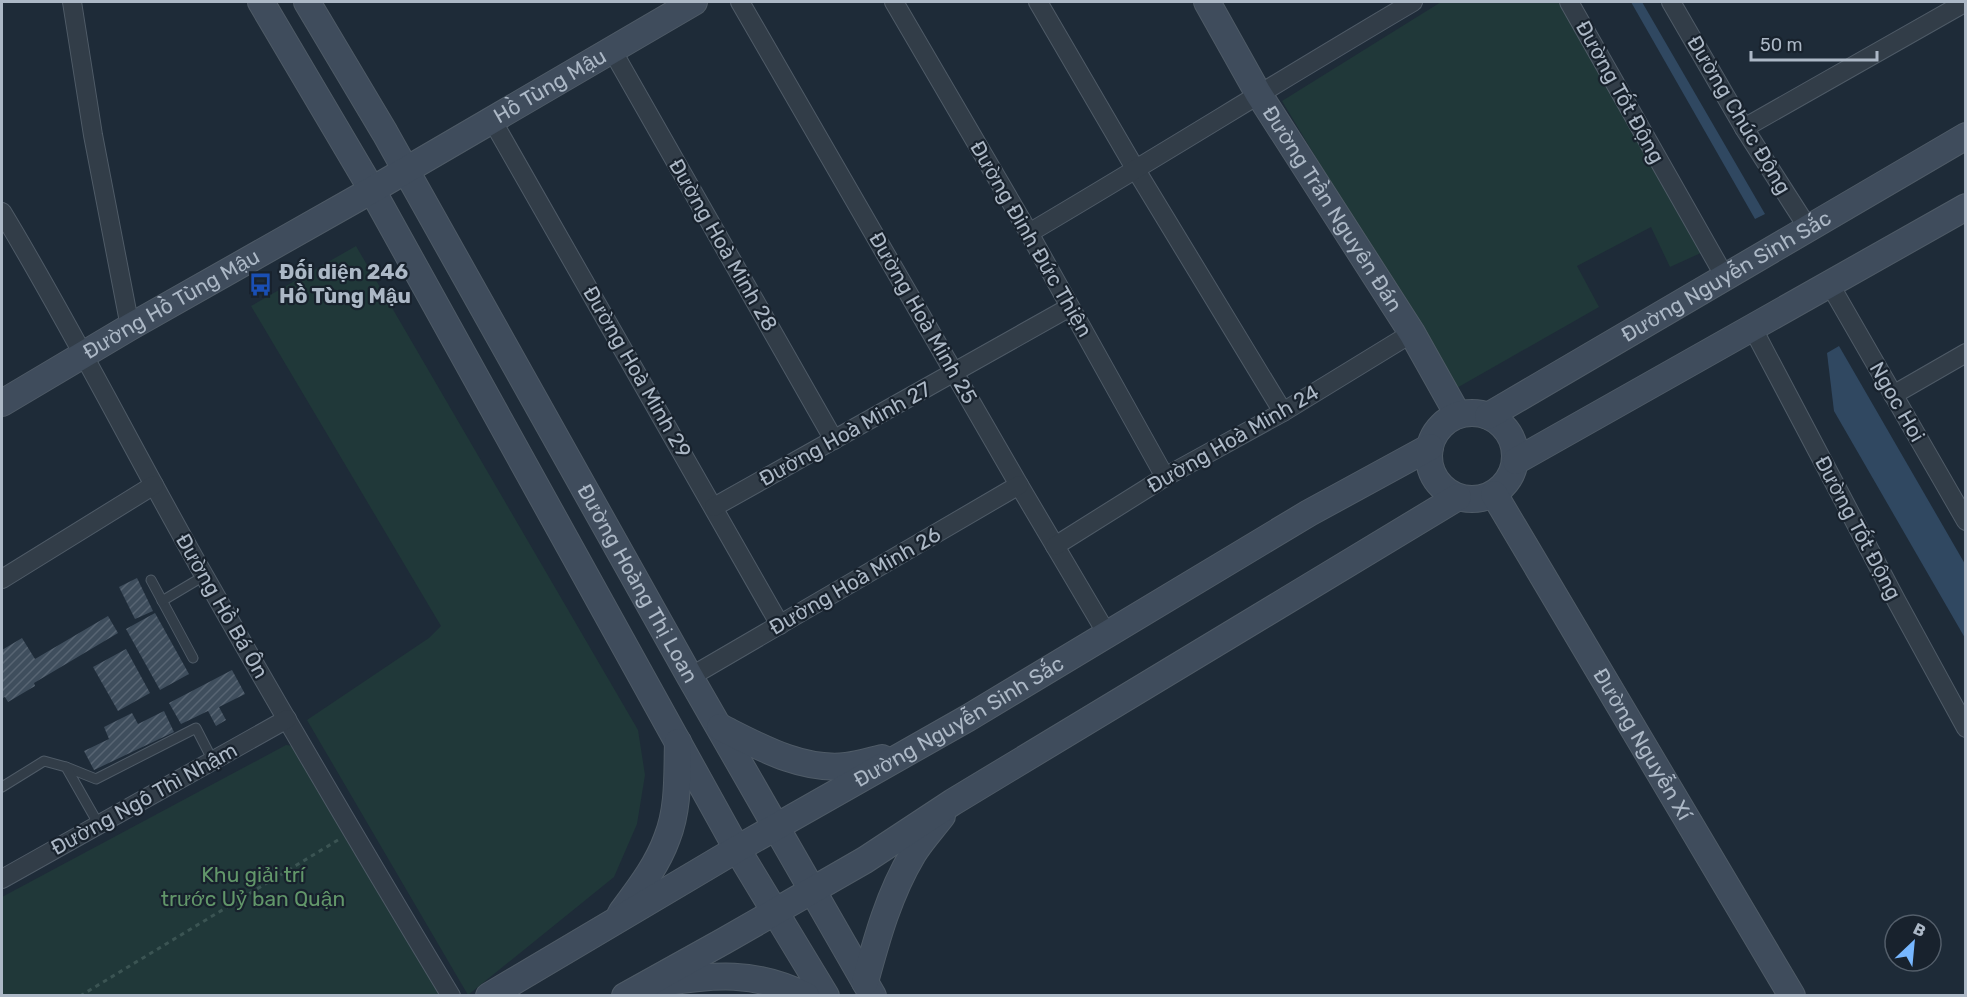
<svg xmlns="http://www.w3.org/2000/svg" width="1967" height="997" viewBox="0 0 1967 997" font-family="Rubik,sans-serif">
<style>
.green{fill:#203839}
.water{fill:#304861}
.building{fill:url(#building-hatch)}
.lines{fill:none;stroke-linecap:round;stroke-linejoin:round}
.lane-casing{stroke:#4f5b67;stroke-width:11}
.street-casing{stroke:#4f5b67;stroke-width:20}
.secondary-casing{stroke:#4f5b67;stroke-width:28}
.path{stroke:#3b5453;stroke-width:3;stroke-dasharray:4.5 4.5;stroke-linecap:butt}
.lane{stroke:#323d48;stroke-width:9}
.street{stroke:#323d48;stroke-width:18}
.secondary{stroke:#3f4c5c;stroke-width:26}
.labels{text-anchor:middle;stroke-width:4.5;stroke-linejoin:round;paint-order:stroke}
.street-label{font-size:21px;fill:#acb8c6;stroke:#18222d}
.poi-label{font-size:21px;font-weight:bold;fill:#acb8c6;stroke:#18222d;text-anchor:start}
.park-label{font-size:21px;fill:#62976a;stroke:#18222d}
</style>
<defs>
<pattern id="building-hatch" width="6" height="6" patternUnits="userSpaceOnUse" patternTransform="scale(1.5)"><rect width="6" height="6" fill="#3f4e5d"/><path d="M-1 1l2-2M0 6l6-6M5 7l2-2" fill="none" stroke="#586573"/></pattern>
</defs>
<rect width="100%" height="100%" fill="#1e2b38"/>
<g class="green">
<path d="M1441,2H1558L1703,252L1670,267L1651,227L1577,266L1599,307L1455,389L1282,101Z"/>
<path d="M356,246L638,730L645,775L637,824L614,877L468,995L307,720L429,638L441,626L251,306Z"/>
<path d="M286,745L293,746L444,996H2V897Z"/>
</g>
<g class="water">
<path d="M1631,2H1642L1765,214L1755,219Z"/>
<path d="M1839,346L1965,564V638L1834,411L1827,353Z"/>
</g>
<g class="building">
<path d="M137,578L153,611L135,619L119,587Z"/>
<path d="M155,613L189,674L160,690L126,629Z"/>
<path d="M108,616L118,633L34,683L35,686L8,702L5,697L2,698V650L22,638L35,659Z"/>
<path d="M126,649L150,693L118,711L93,667Z"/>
<path d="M232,670L245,694L219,707L226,720L216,726L208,711L181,724L169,703Z"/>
<path d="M164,711L174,732L94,770L84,751L109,739L104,727L132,713L138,724Z"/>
</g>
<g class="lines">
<defs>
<g id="lane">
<path d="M151,580L193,658"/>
<path d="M162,601L204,576"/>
<path d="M66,767L96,779L196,728L213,761"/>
<path d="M2,787L44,761L66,767L99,825"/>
</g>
<g id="street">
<path d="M72,2L93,135L130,327"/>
<path d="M740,2L1019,485L1107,634"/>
<path d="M894,2L1029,233L1165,477"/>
<path d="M1038,2L1136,170L1283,412"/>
<path d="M1569,2L1725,277"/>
<path d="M1671,2L1744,128L1808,228"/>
<path d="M612,50L834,440"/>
<path d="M492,120L780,625"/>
<path d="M1744,128L1966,2"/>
<path d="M2,212C74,331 136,456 205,577C285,718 367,857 451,996"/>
<path d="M1029,233C1158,157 1284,78 1413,2"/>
<path d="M1829,283L1966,521"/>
<path d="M1752,327L1896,600L1966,728"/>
<path d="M1893,395L1966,353"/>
<path d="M714,507L1070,307"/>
<path d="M1055,546L1165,477L1283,412L1412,333"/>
<path d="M2,579L154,485"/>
<path d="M690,677L1019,485"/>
<path d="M2,879L287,719"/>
</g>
<g id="secondary">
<path d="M261,2L372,190L737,849L826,996"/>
<path id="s1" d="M307,2L385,133L690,677L873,996"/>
<path id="s2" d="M1207,2L1258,93L1412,333L1458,415"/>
<path id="s3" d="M2,403L130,327L372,190L694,2"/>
<circle cx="1472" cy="456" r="43"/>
<path id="s4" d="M1488,416L1966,136"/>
<path d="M1516,461L1966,207"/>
<path id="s5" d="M1494,494L1792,996"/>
<path d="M720,727C758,746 801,771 846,766C858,765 870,761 882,758"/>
<path d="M621,913C638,890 657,866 667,838C679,808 677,774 678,742"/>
<path d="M865,982C877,938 889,894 913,854C921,841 932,829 942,816"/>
<path d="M660,983C715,975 754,970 806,996"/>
<path id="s6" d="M489,996L737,849L968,718L1309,513L1430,447"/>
<path d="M625,996L724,941L865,860L953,802L1458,497"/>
</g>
</defs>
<use href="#lane" class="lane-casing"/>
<use href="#street" class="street-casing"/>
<use href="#secondary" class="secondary-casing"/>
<path class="path" d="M80,996L338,840"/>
<use href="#lane" class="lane"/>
<use href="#street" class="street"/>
<use href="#secondary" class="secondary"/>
</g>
<defs>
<symbol id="bus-bare" viewBox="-9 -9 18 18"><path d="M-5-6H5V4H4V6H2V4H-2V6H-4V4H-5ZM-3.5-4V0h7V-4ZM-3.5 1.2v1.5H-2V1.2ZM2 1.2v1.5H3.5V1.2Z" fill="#1a4fb4" stroke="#18222d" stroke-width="2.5" paint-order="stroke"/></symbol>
</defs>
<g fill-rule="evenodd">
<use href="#bus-bare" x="244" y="268" width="33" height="33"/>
</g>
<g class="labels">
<g class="street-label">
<text dy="7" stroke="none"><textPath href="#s3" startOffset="633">Hồ Tùng Mậu</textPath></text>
<text transform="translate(1620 92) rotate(61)" y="7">Đường Tốt Động</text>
<text transform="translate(1739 115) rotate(59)" y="7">Đường Chúc Động</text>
<text dy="7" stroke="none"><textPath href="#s2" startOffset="242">Đường Trần Nguyên Đán</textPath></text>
<text transform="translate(1031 239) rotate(60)" y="7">Đường Đinh Đức Thiện</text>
<text transform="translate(723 245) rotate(60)" y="7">Đường Hoà Minh 28</text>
<text dy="7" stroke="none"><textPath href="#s4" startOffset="276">Đường Nguyễn Sinh Sắc</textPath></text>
<text dy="7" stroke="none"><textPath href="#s3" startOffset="196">Đường Hồ Tùng Mậu</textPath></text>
<text transform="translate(923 318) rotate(60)" y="7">Đường Hoà Minh 25</text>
<text transform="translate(637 372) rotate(60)" y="7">Đường Hoà Minh 29</text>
<text transform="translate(1897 402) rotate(60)" y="7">Ngoc Hoi</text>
<text transform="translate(845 434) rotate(-29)" y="7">Đường Hoà Minh 27</text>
<text transform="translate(1233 439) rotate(-30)" y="7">Đường Hoà Minh 24</text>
<text transform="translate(1858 528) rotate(62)" y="7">Đường Tốt Động</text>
<text transform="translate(855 581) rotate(-30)" y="7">Đường Hoà Minh 26</text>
<text dy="7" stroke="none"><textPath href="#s1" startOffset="669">Đường Hoàng Thị Loan</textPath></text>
<text transform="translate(222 606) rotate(60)" y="7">Đường Hồ Bá Ôn</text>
<text dy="7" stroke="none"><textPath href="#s6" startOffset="544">Đường Nguyễn Sinh Sắc</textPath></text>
<text dy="7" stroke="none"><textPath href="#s5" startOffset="291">Đường Nguyễn Xí</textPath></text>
<text transform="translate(144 799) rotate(-29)" y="7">Đường Ngô Thì Nhậm</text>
</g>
<g class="poi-label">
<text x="279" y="279">Đối diện 246<tspan x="279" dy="24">Hồ Tùng Mậu</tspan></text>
</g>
<g class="park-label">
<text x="253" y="882">Khu giải trí<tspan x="253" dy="24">trước Uỷ ban Quận</tspan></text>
</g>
</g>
<rect width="1967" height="997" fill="none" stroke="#acb8c6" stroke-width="6"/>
<g transform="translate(1913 943) rotate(26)"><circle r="28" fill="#18222d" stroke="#535e6a" stroke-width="1.5"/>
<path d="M0-4.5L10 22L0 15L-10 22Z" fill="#77b7ff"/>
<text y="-9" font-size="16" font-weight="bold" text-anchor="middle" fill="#acb8c6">B</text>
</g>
<path d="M1751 51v9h126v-9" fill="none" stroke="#acb8c6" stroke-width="3"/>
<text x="1760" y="51" font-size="18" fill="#acb8c6" stroke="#18222d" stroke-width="4.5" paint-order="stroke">50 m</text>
</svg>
